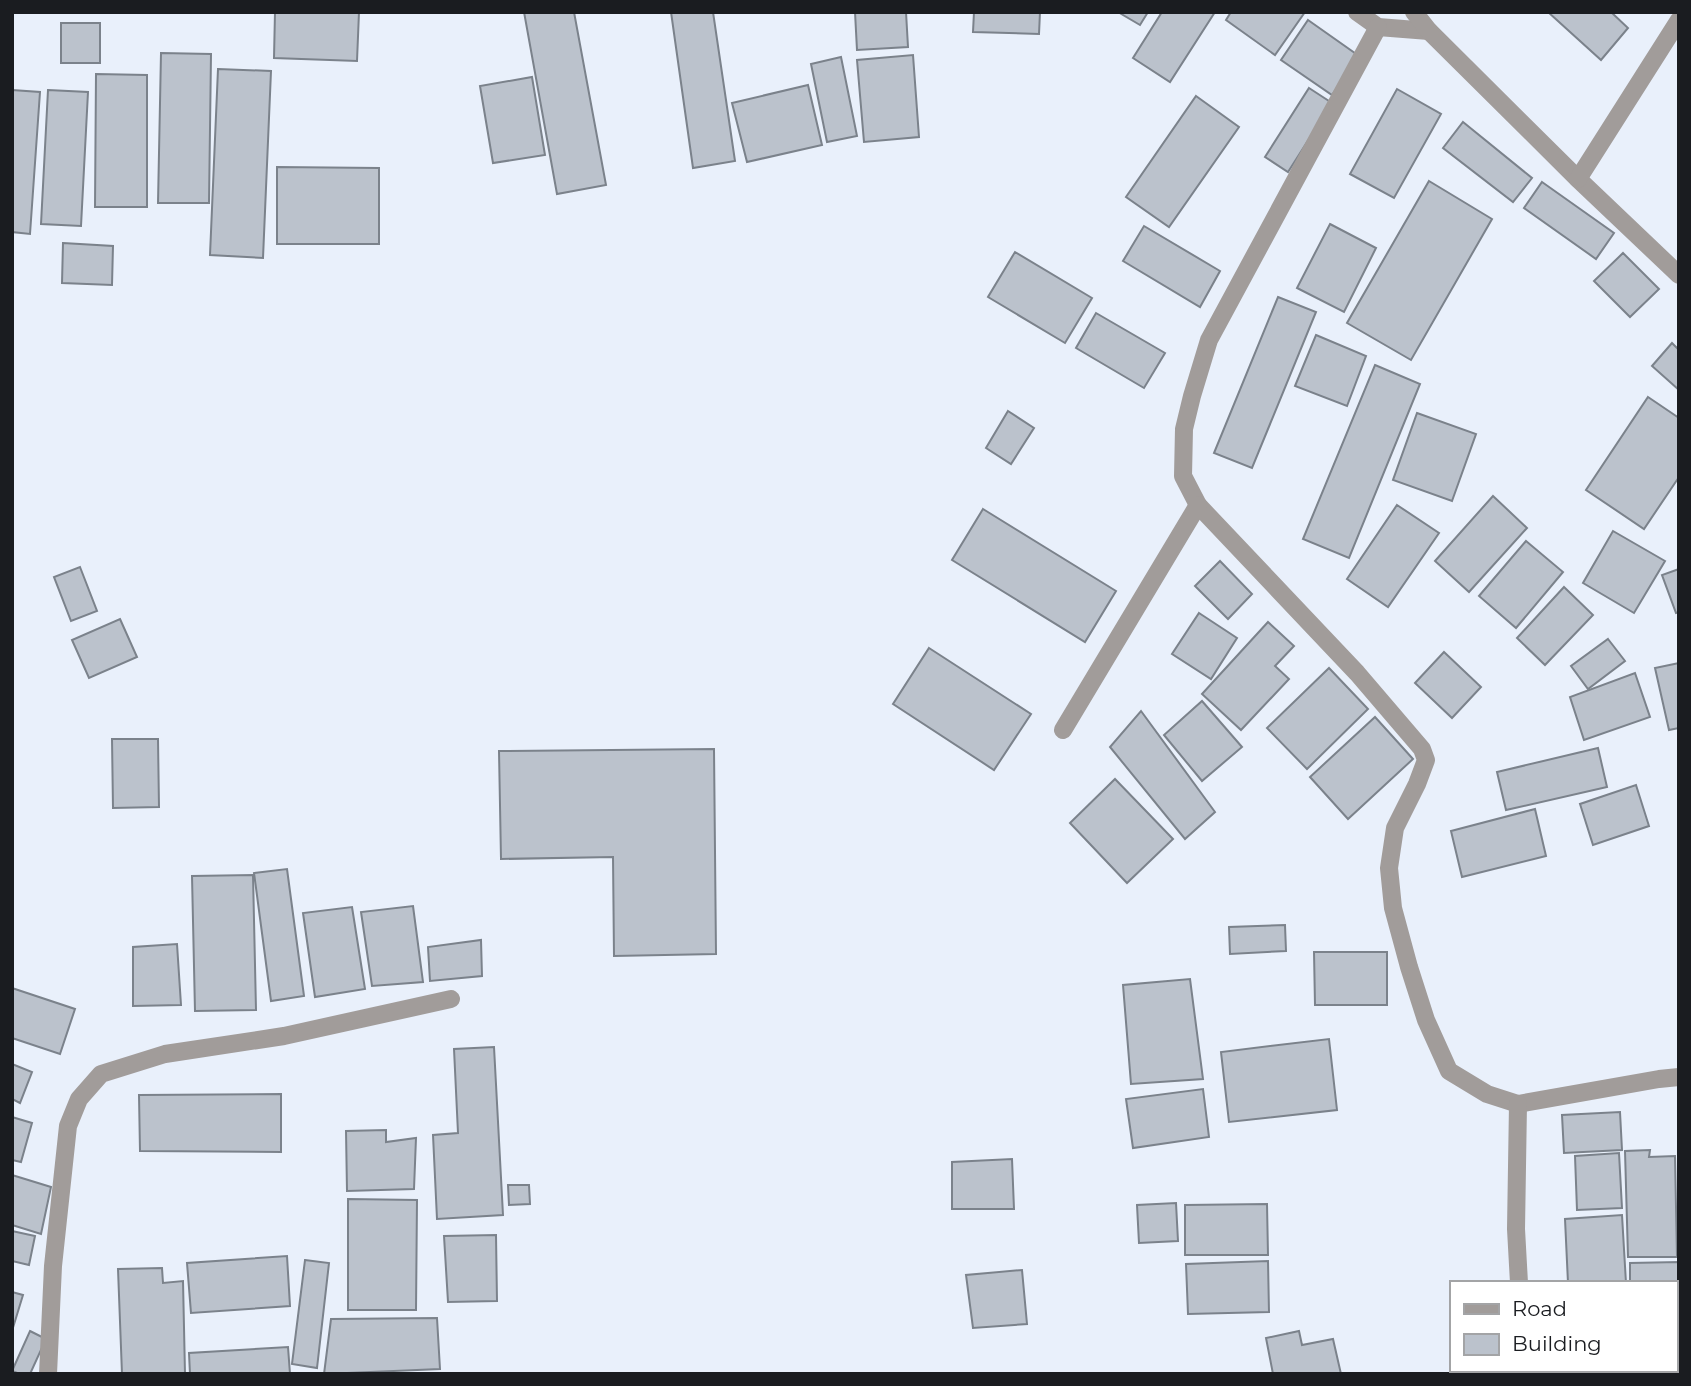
<svg xmlns="http://www.w3.org/2000/svg" width="1691" height="1386" viewBox="0 0 1691 1386" font-family="Montserrat,sans-serif">
<style>
.building{fill:#bbc2cc;stroke:#7b828b;stroke-width:2}
.lines{fill:none;stroke-linecap:round;stroke-linejoin:round}
.minor{stroke:#a19c9a;stroke-width:18}
</style>
<rect width="100%" height="100%" fill="#e9f0fb"/>
<g class="building">
<path d="M275,12H359L357,61L274,58Z"/>
<path d="M524,12H574L606,185L557,194Z"/>
<path d="M671,12H713L735,161L693,168Z"/>
<path d="M855,12H906L908,47L857,50Z"/>
<path d="M974,12H1040L1039,34L973,32Z"/>
<path d="M1118,12H1148L1140,25Z"/>
<path d="M1162,12H1215L1170,82L1133,58Z"/>
<path d="M1231,12H1305L1275,55L1226,20Z"/>
<path d="M1548,12H1611L1628,28L1601,60Z"/>
<path d="M1308,20L1359,56L1332,95L1281,60Z"/>
<rect x="61" y="23" width="39" height="40"/>
<path d="M161,53L211,54L209,203H158Z"/>
<path d="M913,55L919,137L864,142L857,60Z"/>
<path d="M841,57L857,136L827,142L811,64Z"/>
<path d="M218,69L271,71L263,258L210,255Z"/>
<path d="M96,74L147,75V207H95Z"/>
<path d="M532,77L545,155L493,163L480,86Z"/>
<path d="M808,85L822,145L747,162L732,103Z"/>
<path d="M1309,88L1332,103L1288,172L1265,157Z"/>
<path d="M1397,89L1441,114L1394,198L1350,174Z"/>
<path d="M12,90L40,92L30,234L12,232Z"/>
<path d="M48,90L88,92L81,226L41,224Z"/>
<path d="M1196,96L1239,127L1169,227L1126,197Z"/>
<path d="M1463,122L1532,178L1513,202L1443,148Z"/>
<path d="M277,167L379,168V244H277Z"/>
<path d="M1429,181L1492,219L1411,360L1347,323Z"/>
<path d="M1542,182L1614,233L1596,259L1524,208Z"/>
<path d="M1330,224L1376,248L1344,312L1297,288Z"/>
<path d="M1144,226L1220,271L1200,307L1123,261Z"/>
<path d="M63,243L113,246L112,285L62,283Z"/>
<path d="M1015,252L1092,298L1065,343L988,297Z"/>
<path d="M1623,253L1659,289L1630,317L1594,281Z"/>
<path d="M1278,297L1316,312L1252,468L1214,453Z"/>
<path d="M1096,313L1165,353L1144,388L1076,348Z"/>
<path d="M1316,335L1366,356L1347,406L1295,386Z"/>
<path d="M1672,343L1679,350V390L1652,366Z"/>
<path d="M1375,365L1420,384L1349,558L1303,539Z"/>
<path d="M1648,397L1679,418V477L1644,529L1586,490Z"/>
<path d="M1008,411L1034,428L1011,464L986,448Z"/>
<path d="M1417,413L1476,434L1452,501L1393,480Z"/>
<path d="M1493,496L1527,528L1469,592L1435,561Z"/>
<path d="M1397,505L1439,533L1388,607L1347,579Z"/>
<path d="M983,509L1116,591L1085,642L952,560Z"/>
<path d="M1613,531L1665,561L1634,613L1583,583Z"/>
<path d="M1526,541L1563,572L1516,628L1479,596Z"/>
<path d="M1220,561L1252,594L1228,619L1195,586Z"/>
<path d="M80,567L97,611L71,621L54,577Z"/>
<path d="M1679,569V612L1676,613L1662,575Z"/>
<path d="M1564,587L1593,615L1545,665L1517,638Z"/>
<path d="M1199,613L1237,638L1211,679L1172,654Z"/>
<path d="M120,619L137,657L89,678L72,640Z"/>
<path d="M1268,622L1294,646L1275,666L1289,679L1241,730L1202,694Z"/>
<path d="M1608,639L1625,661L1588,689L1571,666Z"/>
<path d="M929,648L1031,714L994,770L893,704Z"/>
<path d="M1444,652L1481,687L1452,718L1415,683Z"/>
<path d="M1679,663V728L1669,730L1655,668Z"/>
<path d="M1329,668L1368,709L1307,769L1267,728Z"/>
<path d="M1635,673L1650,717L1584,740L1570,697Z"/>
<path d="M1202,701L1242,747L1202,781L1164,735Z"/>
<path d="M1141,711L1215,812L1185,839L1110,747Z"/>
<path d="M1375,717L1413,759L1348,819L1310,777Z"/>
<path d="M112,739H158L159,807L113,808Z"/>
<path d="M1598,748L1607,787L1506,810L1497,772Z"/>
<path d="M714,749L716,954L614,956L613,857L501,859L499,751Z"/>
<path d="M1115,779L1173,839L1127,883L1070,823Z"/>
<path d="M1636,785L1649,826L1593,845L1580,804Z"/>
<path d="M1535,809L1546,856L1462,877L1451,831Z"/>
<path d="M287,869L304,996L271,1001L254,873Z"/>
<path d="M253,875L256,1010L195,1011L192,876Z"/>
<path d="M413,906L423,982L372,986L361,912Z"/>
<path d="M352,907L365,989L315,997L303,913Z"/>
<path d="M1285,925L1286,951L1230,954L1229,927Z"/>
<path d="M481,940L482,976L430,981L428,947Z"/>
<path d="M177,944L181,1005L133,1006V947Z"/>
<path d="M1314,952H1387V1005H1315Z"/>
<path d="M1190,979L1203,1079L1131,1084L1123,985Z"/>
<path d="M12,988L75,1009L60,1054L12,1038Z"/>
<path d="M1329,1039L1337,1110L1229,1122L1221,1052Z"/>
<path d="M494,1047L503,1215L437,1219L433,1135L458,1133L454,1049Z"/>
<path d="M12,1064L32,1072L20,1103L12,1099Z"/>
<path d="M1203,1089L1209,1137L1133,1148L1126,1099Z"/>
<path d="M281,1094V1152L140,1151L139,1095Z"/>
<path d="M1620,1112L1622,1150L1564,1153L1562,1115Z"/>
<path d="M12,1117L32,1123L21,1162L12,1160Z"/>
<path d="M386,1130V1142L416,1138L414,1189L347,1191L346,1131Z"/>
<path d="M1650,1150L1649,1157L1675,1156L1677,1257H1628L1625,1151Z"/>
<path d="M1619,1153L1622,1208L1577,1210L1575,1156Z"/>
<path d="M1012,1159L1014,1209H952V1162Z"/>
<path d="M12,1175L51,1187L41,1234L12,1225Z"/>
<path d="M508,1185H529L530,1204L509,1205Z"/>
<path d="M348,1199L417,1200L416,1310H348Z"/>
<path d="M1176,1203L1178,1241L1139,1243L1137,1205Z"/>
<path d="M1267,1204L1268,1255H1185V1205Z"/>
<path d="M1622,1215L1626,1283H1568L1565,1219Z"/>
<path d="M12,1231L35,1236L29,1265L12,1261Z"/>
<path d="M496,1235L497,1301L448,1302L444,1236Z"/>
<path d="M287,1256L290,1306L191,1313L187,1263Z"/>
<path d="M305,1260L329,1263L317,1368L292,1364Z"/>
<path d="M1268,1261L1269,1312L1188,1314L1186,1264Z"/>
<path d="M1679,1262V1295H1675V1283H1630V1263Z"/>
<path d="M162,1268L163,1283L183,1281L185,1374H122L118,1269Z"/>
<path d="M1022,1270L1027,1324L973,1328L966,1275Z"/>
<path d="M12,1292L23,1295L12,1331Z"/>
<rect x="1675" y="1308" width="4" height="54"/>
<path d="M437,1318L440,1369L324,1374L331,1319Z"/>
<path d="M30,1331L46,1339L30,1374H20L12,1371Z"/>
<path d="M1299,1331L1302,1345L1333,1339L1341,1374H1273L1266,1338Z"/>
<path d="M288,1347L290,1374H190L189,1353Z"/>
<path d="M1454,1370H1495V1374H1455Z"/>
<path d="M1611,1371V1374H1536V1372Z"/>
</g>
<g class="lines">
<g class="minor">
<path d="M1357,12L1378,27L1429,31"/>
<path d="M1414,12L1429,31L1578,179L1679,275"/>
<path d="M1378,27L1209,340L1192,396L1184,429L1183,476L1198,505L1357,673L1422,749L1426,760L1417,784L1395,828L1389,868L1393,908L1409,967L1426,1020L1449,1071L1487,1094L1518,1104L1659,1079L1679,1077"/>
<path d="M1578,179L1679,20"/>
<path d="M1063,730L1198,505"/>
<path d="M1518,1104L1516,1229L1519,1283"/>
<path d="M1523,1370V1374"/>
<path d="M48,1374L53,1266L68,1126L79,1099L101,1074L165,1054L284,1036L451,999"/>
</g>
</g>
<rect width="1691" height="1386" fill="none" stroke="#1a1c20" stroke-width="28"/>
<rect x="1450" y="1281" width="228" height="91" fill="#ffffff" stroke="#a3a4a6" stroke-width="2"/>
<rect x="1464" y="1304" width="35" height="10" fill="#a19c9a" stroke="#a3a4a6" stroke-width="2"/>
<text x="1512" y="1316" font-size="21" fill="#1a1c20">Road</text>
<rect x="1464" y="1334" width="35" height="21" fill="#bbc2cc" stroke="#a3a4a6" stroke-width="2"/>
<text x="1512" y="1351" font-size="21" fill="#1a1c20">Building</text>
</svg>
